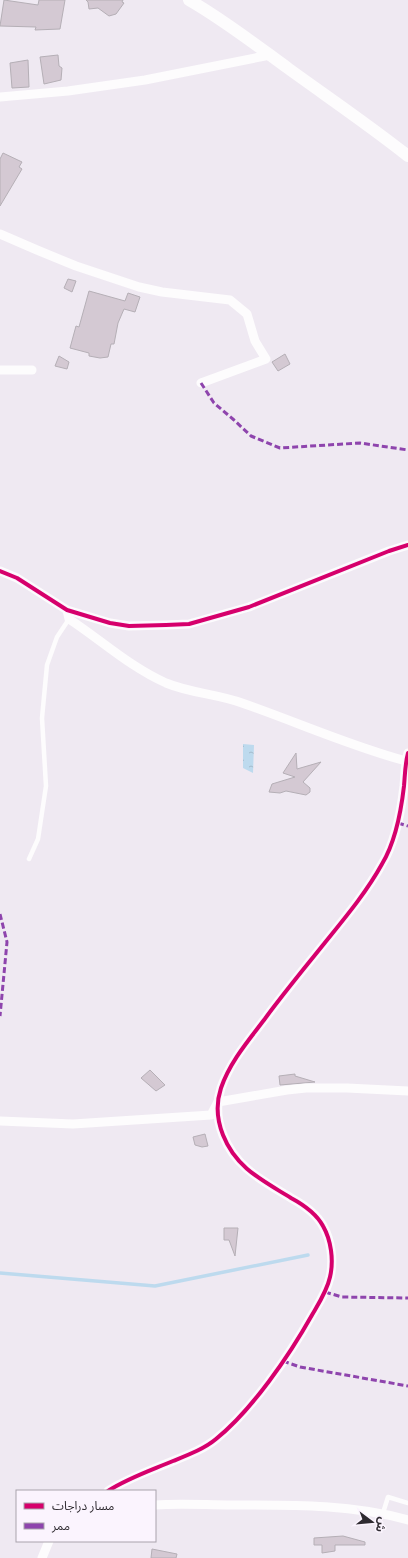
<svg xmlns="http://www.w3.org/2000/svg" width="408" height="1558" viewBox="0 0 408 1558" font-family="'IBM Plex Sans','Noto Sans Arabic',sans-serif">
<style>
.water{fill:url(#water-ripples)}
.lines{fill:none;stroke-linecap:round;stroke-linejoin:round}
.stream{stroke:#bddaee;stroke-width:3.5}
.building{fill:#d4c9d3;stroke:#b5afb6}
.lane{stroke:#fdfcfd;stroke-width:4.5}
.street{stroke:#fdfcfd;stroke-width:9}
.secondary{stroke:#fdfcfd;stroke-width:12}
.quiet{stroke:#8e44ad;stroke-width:3;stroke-dasharray:6 3;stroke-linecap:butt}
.cycleway-casing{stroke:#fbf4fe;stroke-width:6}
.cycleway{stroke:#d6006c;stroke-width:4}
</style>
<defs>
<pattern id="water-ripples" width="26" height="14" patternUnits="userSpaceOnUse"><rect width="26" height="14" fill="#bddaee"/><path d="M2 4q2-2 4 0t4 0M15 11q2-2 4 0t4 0" fill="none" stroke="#a3bbcc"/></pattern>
</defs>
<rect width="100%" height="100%" fill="#efe9f2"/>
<path class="water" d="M243,744L254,745L253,773L243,768Z"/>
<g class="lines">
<path class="stream" d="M0,1273L155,1286L308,1255"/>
</g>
<g class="building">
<path d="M4,0L38,5L39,0H65L60,29L35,30L36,27L0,26Z"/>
<path d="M86,0H123L122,2L124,3L116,14L109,16L98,8L89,9L88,2Z"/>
<path d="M58,55L59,66L62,68L61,80L44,84L40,57Z"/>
<path d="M28,60L29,87L12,88L10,63Z"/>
<path d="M3,153L22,162L19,167L22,169L0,206V159Z"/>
<path d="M68,279L76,281L72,292L64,288Z"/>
<path d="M89,291L125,301L128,293L140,297L135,312L124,309L118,323L114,344H111L108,357L100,358L89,356V353L70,348L76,326L79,327Z"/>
<path d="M285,354L290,364L278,371L272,362Z"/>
<path d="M59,356L69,362L67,369L55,366Z"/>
<path d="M296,753L297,769L321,762L303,782L310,788V792L306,795L286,791L280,793L269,792L272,784L295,777L283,773Z"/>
<path d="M150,1070L165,1085L156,1091L141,1078Z"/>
<path d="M295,1074V1076L315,1082L280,1085L279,1076Z"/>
<path d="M205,1134L208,1146L202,1147L195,1145L193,1137Z"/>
<path d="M224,1228H238L235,1256L229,1240H224Z"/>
<path d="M343,1536L365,1542V1545H335V1551L322,1553V1545H314V1538Z"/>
<path d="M152,1549L177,1554L176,1558H151Z"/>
</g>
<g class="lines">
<g class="lane">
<path d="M29,859L38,839L46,786L42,718L47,665L57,637L69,619"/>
<path d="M383,1513L388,1497L408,1503"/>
</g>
<g class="street">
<path d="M0,97L68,91L145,80L270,55"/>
<path d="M0,234L37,250L76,266L139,287L162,292L230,300L247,314L255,341L266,359L201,383"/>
<path d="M0,370H32"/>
<path d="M0,571L17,578L67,610L110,623L129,626L166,625L189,624L249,607L389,551L408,545"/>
<path d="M67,610L69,619C101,640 130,667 166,683C190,693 217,694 242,703C297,722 350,746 406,761"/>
<path d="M0,1121L73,1124L211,1115L218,1102L287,1090L306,1088H347L408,1091"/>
<path d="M108,1491C128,1478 152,1470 173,1461C188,1455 204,1449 216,1439C252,1410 289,1356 312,1315C319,1303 327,1291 330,1277C334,1260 331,1240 323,1226C316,1213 304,1205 291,1198C262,1180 236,1168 223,1135C217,1120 216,1103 221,1088C230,1062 248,1041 264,1020C283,994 303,970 323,945C344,919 366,893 382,864C396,841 401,812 404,786C405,775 405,764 408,753"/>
<path d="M155,1505C180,1503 206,1505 232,1505C291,1505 351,1504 408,1520"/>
<path d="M42,1558L49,1541"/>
</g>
<path class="secondary" d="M189,0C224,20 256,45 289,69C329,98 369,125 408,156"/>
<g class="quiet">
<path d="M201,383L214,403L234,420L251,436L280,448L360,443L408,450"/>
<path d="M398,823L408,826"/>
<path d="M0,914L7,942L0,1016"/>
<path d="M325,1292L342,1297L408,1298"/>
<path d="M283,1361L300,1367L408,1386"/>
</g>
<defs>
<g id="cycleway">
<path d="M0,571L17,578L67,610L110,623L129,626L166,625L189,624L249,607L389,551L408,545"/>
<path d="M108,1491C128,1478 152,1470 173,1461C188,1455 204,1449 216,1439C252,1410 289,1356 312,1315C319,1303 327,1291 330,1277C334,1260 331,1240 323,1226C316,1213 304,1205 291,1198C262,1180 236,1168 223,1135C217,1120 216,1103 221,1088C230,1062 248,1041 264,1020C283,994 303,970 323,945C344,919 366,893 382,864C396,841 401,812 404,786C405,775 405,764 408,753"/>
</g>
</defs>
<use href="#cycleway" class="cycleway-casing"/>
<use href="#cycleway" class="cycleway"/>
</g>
<rect x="16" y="1490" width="140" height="52" fill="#fbf4fe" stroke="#a9a3ac"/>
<rect x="24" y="1503" width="20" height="6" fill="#d6006c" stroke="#a9a3ac"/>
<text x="52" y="1510" font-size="12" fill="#2e2a30">مسار دراجات</text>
<rect x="24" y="1523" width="20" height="6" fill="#8e44ad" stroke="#a9a3ac"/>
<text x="52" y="1530" font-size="12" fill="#2e2a30">ممر</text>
<g transform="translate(372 1522) rotate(106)" stroke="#fbf4fe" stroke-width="3" paint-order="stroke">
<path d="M0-3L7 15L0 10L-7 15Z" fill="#2e2a30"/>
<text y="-6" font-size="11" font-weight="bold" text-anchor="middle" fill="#2e2a30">ش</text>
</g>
</svg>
